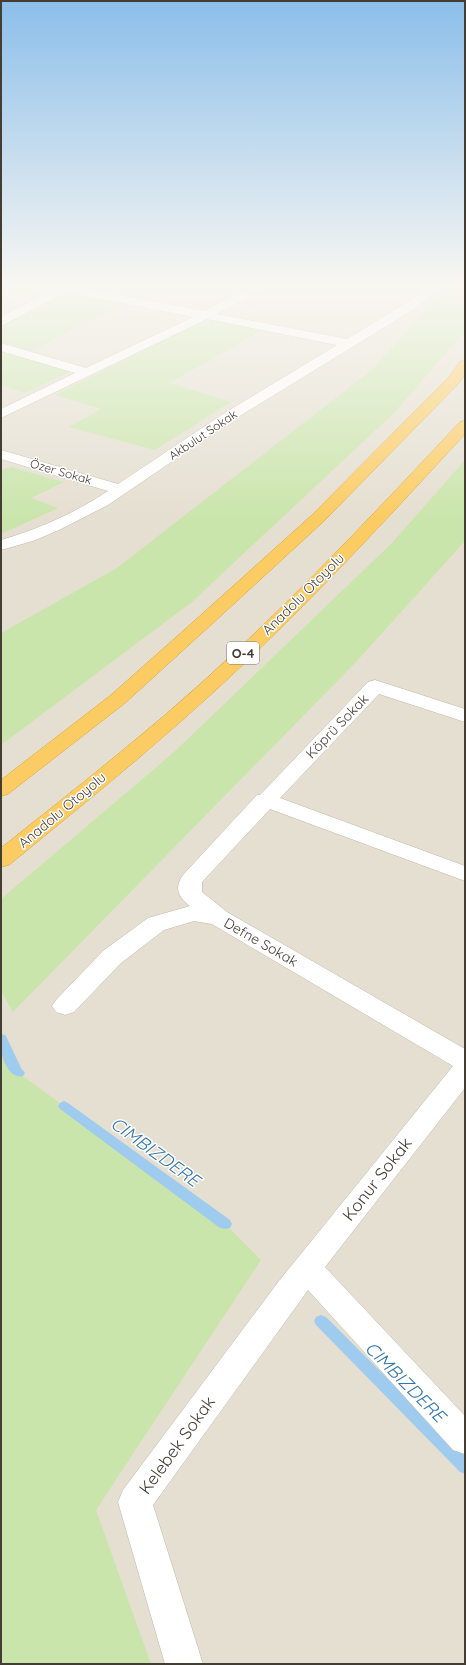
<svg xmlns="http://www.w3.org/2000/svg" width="466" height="1665" viewBox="0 0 466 1665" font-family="Quicksand,sans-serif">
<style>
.residential{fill:#e5dfd1}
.green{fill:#cae5ac}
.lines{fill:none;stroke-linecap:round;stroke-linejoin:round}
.stream{fill:#9fccee;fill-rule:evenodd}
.minor-casing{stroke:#bfb8a9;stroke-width:1}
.highway-casing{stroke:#daa034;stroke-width:1}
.minor{fill:#fff;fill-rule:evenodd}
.highway{fill:#fbcc64;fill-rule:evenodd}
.labels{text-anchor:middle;stroke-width:3;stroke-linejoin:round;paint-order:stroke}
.far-street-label{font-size:12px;fill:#433d33;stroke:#fff}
.shield{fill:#fff;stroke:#7b7770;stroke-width:1}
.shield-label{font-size:13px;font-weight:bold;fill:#433d33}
.street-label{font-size:14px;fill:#433d33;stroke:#fff}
.near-street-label{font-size:17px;fill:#433d33;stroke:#fff}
.near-water-label{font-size:18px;font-style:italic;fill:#3075ac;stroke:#fff}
</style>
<rect width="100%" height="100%" fill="#f1ede3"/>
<rect class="residential" x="1" y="285" width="464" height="1379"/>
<g class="green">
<path d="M1,285H34L46,287L25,299L1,294Z"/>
<path d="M448,285H465V331L394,413L192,602L1,745V633L117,568L373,369Z"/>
<path d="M65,290L126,303L31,351L1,342V326Z"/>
<path d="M208,318L263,330L169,383L231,402L155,450L69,427L101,409L55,395Z"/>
<path d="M1,350L72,371L25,393L1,385Z"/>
<path d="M465,460V541L357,661L13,1012L1,991V899L173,753L392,543Z"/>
<path d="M11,467L64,482L31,498L58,508L1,534V470Z"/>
<path d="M1,1038L16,1071L225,1224L261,1260L96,1510L151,1664H1Z"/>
</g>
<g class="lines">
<g class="stream">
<path d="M1,1034L5,1035L7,1038L21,1068L25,1073L23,1076C11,1080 2,1060 1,1050C0,1045 1,1039 1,1034Z"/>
<path d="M64,1101L68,1103L230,1220L232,1224L230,1228L225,1229L220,1228L60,1109L58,1106L60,1103Z"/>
<path d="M321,1315L326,1317L465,1456V1474L460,1472L316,1325L314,1321L316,1317Z"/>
</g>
<defs>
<g id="minor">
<path d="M44,285H76L75,286L204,311L252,285H266L264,288L217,314L347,339L403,305L431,285H444L411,311L233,420L108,505L59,530L33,541L1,550V540C39,529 75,513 108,491L1,459V450L118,484L223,414L337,345L207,319L1,418V409L75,373L1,351V343L86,368L193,317L66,292L1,326V317L53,289L46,288Z"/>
<path d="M375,680L465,709V722L379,694L280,798L465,866V881L270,809L202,882V892L227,912L465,1049V1088L325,1267L465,1416V1454L453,1450L308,1290L153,1505L203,1664H165L118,1502L123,1490L279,1281L453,1066L212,924L194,921L164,930L121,963L74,1012L65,1015L56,1012L52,1006L56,1000L103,951L148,918L190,906C178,897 174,888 183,875L257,795H260L368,682Z"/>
</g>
<g id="highway">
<path d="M465,361V374L459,383L324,521L213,623L125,703L8,794L1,796V780L111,695L201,615L312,515L449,377L460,362Z"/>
<path d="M465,421V434C373,534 281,634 179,723C124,772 66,818 9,865L1,867V848C56,804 111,761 165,715C270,625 365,523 460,422Z"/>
</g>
</defs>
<use href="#minor" class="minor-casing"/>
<use href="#highway" class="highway-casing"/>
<use href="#minor" class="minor"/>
<use href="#highway" class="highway"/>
</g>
<linearGradient id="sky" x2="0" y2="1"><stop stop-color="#8bbeea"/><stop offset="0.55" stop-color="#f9f7f2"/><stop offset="1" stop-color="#f9f7f2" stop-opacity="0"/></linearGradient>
<rect width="466" height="518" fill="url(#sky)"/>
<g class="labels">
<g class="far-street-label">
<text transform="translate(203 435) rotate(-34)" y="4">Akbulut Sokak</text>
<text transform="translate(61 472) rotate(16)" y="4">Özer Sokak</text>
</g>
<rect class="shield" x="227" y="642" width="32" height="22" rx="3"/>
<g class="shield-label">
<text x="243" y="658">O-4</text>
</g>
<g class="street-label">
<text transform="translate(303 594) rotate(-45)" y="5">Anadolu Otoyolu</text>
<text transform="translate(337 726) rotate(-46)" y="5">Köprü Sokak</text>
<text transform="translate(62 810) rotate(-40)" y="5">Anadolu Otoyolu</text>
<text transform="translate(261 942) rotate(30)" y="5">Defne Sokak</text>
</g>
<g class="near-street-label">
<text transform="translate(377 1179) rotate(-52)" y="6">Konur Sokak</text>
<text transform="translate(177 1445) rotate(-54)" y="6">Kelebek Sokak</text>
</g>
<g class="near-water-label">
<text transform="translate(155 1152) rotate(36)" y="6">CIMBIZDERE</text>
<text transform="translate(405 1382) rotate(45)" y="6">CIMBIZDERE</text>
</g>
</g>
<rect width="466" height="1665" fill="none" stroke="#433d33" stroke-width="4"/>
</svg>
